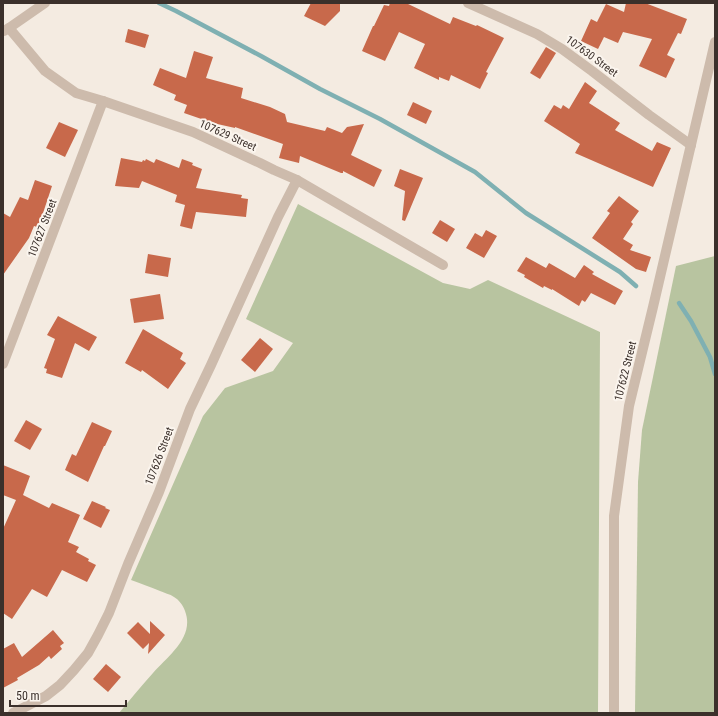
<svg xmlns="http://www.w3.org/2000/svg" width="718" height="716" viewBox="0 0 718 716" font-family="'Roboto Condensed',sans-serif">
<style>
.green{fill:#b8c4a0}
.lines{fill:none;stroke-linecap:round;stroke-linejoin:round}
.stream{stroke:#7fb0b2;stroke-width:4.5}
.building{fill:#c8694b}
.minor{stroke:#cdbbac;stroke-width:10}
.labels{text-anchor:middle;stroke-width:4;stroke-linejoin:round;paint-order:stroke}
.street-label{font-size:11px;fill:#3b302b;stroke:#fbf5ee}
</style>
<rect width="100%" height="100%" fill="#f4ebe1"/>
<g class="green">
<path d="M298,204L443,283L470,289L488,280L600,332L598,713H119C130,700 141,686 153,673C168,656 195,637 185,611C183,605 179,600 174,597C170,594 164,593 160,591C150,587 140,583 131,580L203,416L225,388L273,371L293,343L246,319Z"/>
<path d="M715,256V713H635L638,482L642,430L676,266Z"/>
</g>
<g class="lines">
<g class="stream">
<path d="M159,3L176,11L261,56L320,89L380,119L475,172L526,213L620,272L636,286"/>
<path d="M679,303L691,321L710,357L715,374"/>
</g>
</g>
<g class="building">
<path d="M311,3H340V11L325,26L304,16Z"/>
<path d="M390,3H406L450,24L453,17L476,26L477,25L504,38L486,72L488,73L480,89L451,75L449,81L439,77V80L414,68L425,44L399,32L385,61L362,51L373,26H374L384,5L389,6Z"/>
<path d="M626,3H645L687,19L681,34L678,33L667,55L675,59L666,78L639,66L652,39L623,32L618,43L604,37L598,49L581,41L591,19L597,22L606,4L624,12Z"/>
<path d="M128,29L149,35L145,48L125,42Z"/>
<path d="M546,47L556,53L540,79L530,73Z"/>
<path d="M194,51L213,57L206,78L243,88L241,98L270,107L285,114L287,122L325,131L327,127L342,133L347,127L364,124L351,155L382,170L374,187L343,171V173H341L300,156L299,163L279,158L283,144L235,127V128L213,123L184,113L187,105L174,100L176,95L153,85L160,68L186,78Z"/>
<path d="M585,82L597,91L589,103L620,123L615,130L652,151L657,142L671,148L653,187L575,153L580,144L544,121L554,105L561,109L563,105L569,109Z"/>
<path d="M413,102L432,111L426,124L407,115Z"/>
<path d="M59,122L78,130L65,157L46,148Z"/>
<path d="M121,158L142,162L143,160L145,161L146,159L154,163L156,159L179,168L182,159L193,163L192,165L202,169L196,188L242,195L241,198L248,199L246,217L196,212L192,229L180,226L185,205L175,202L177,195L142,181L139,188L115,186Z"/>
<path d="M400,169L423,178L405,221L402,220L405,191L394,186Z"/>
<path d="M35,180L52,186L41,219L37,227L34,226L29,238L3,275V213L10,217L20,197L28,200Z"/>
<path d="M619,196L639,211L631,222L633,224L623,239L633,245L630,250L651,257L646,272L636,269L592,238L610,213L607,211Z"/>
<path d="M440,220L455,229L447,242L432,233Z"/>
<path d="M486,230L497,236L484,258L466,248L475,233L482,237Z"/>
<path d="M148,254L171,258L168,277L145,273Z"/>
<path d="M526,257L546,268L549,263L575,278L584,265L594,272L592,274L623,291L615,305L591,293L585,302L582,300L579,306L552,289V290L544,286L543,288L524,277L525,275L517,271Z"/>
<path d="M160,294L164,319L134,323L130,299Z"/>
<path d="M58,316L97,337L89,351L75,343L62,378L46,373L47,369L44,368L55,339L47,335Z"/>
<path d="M143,329L183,353L180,359L186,363L168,389L142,370L141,372L125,363Z"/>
<path d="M260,338L273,349L255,372L241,360Z"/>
<path d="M26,420L42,429L30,450L14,441Z"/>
<path d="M92,422L112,431L105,446H104L88,482L65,470L72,454L76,456Z"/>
<path d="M3,465L30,476L23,495L49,508L52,503L80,515L68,542L79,547L76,552L89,559L88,561L96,565L87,582L62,570L47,597L32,589L12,619L3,613V529L16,500L3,495Z"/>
<path d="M92,501L106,507L105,508L110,510L101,528L83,519Z"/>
<path d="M150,621L165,635L148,654L149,643L143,649L127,633L138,622L150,634Z"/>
<path d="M53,630L64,643L60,646L62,649L51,659L49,656L39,665L17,678L18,680L3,688V649L14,643L22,657Z"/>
<path d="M106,664L121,677L108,692L93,679Z"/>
</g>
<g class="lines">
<g class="minor">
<path d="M468,3L537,34L562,49L592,71L649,115L691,145"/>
<path d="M9,28L45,71L76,93L103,101L193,132L260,163L274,170L297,180L443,265"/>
<path d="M4,31L9,28L45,3"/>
<path d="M3,364L103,101"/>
<path d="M13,713L23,708L46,696L60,685L74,670L88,653L98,635L109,613L128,564L159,492L190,409L211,365L278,217L297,180"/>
<path d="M614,713V516L629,406L653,307L715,42"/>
</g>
</g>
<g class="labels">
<g class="street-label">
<text transform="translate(592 56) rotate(36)" y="4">107630 Street</text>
<text transform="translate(228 135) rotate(24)" y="4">107629 Street</text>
<text transform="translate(42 228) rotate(-69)" y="4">107627 Street</text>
<text transform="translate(625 371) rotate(-76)" y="4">107622 Street</text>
<text transform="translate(159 456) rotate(-69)" y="4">107626 Street</text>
</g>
</g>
<rect width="718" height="716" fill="none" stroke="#3b302b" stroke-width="8"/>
<path d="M10 700v6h116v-6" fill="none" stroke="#3b302b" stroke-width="2"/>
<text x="16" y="700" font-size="12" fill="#3b302b" stroke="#fbf5ee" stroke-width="3" paint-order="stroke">50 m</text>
</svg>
